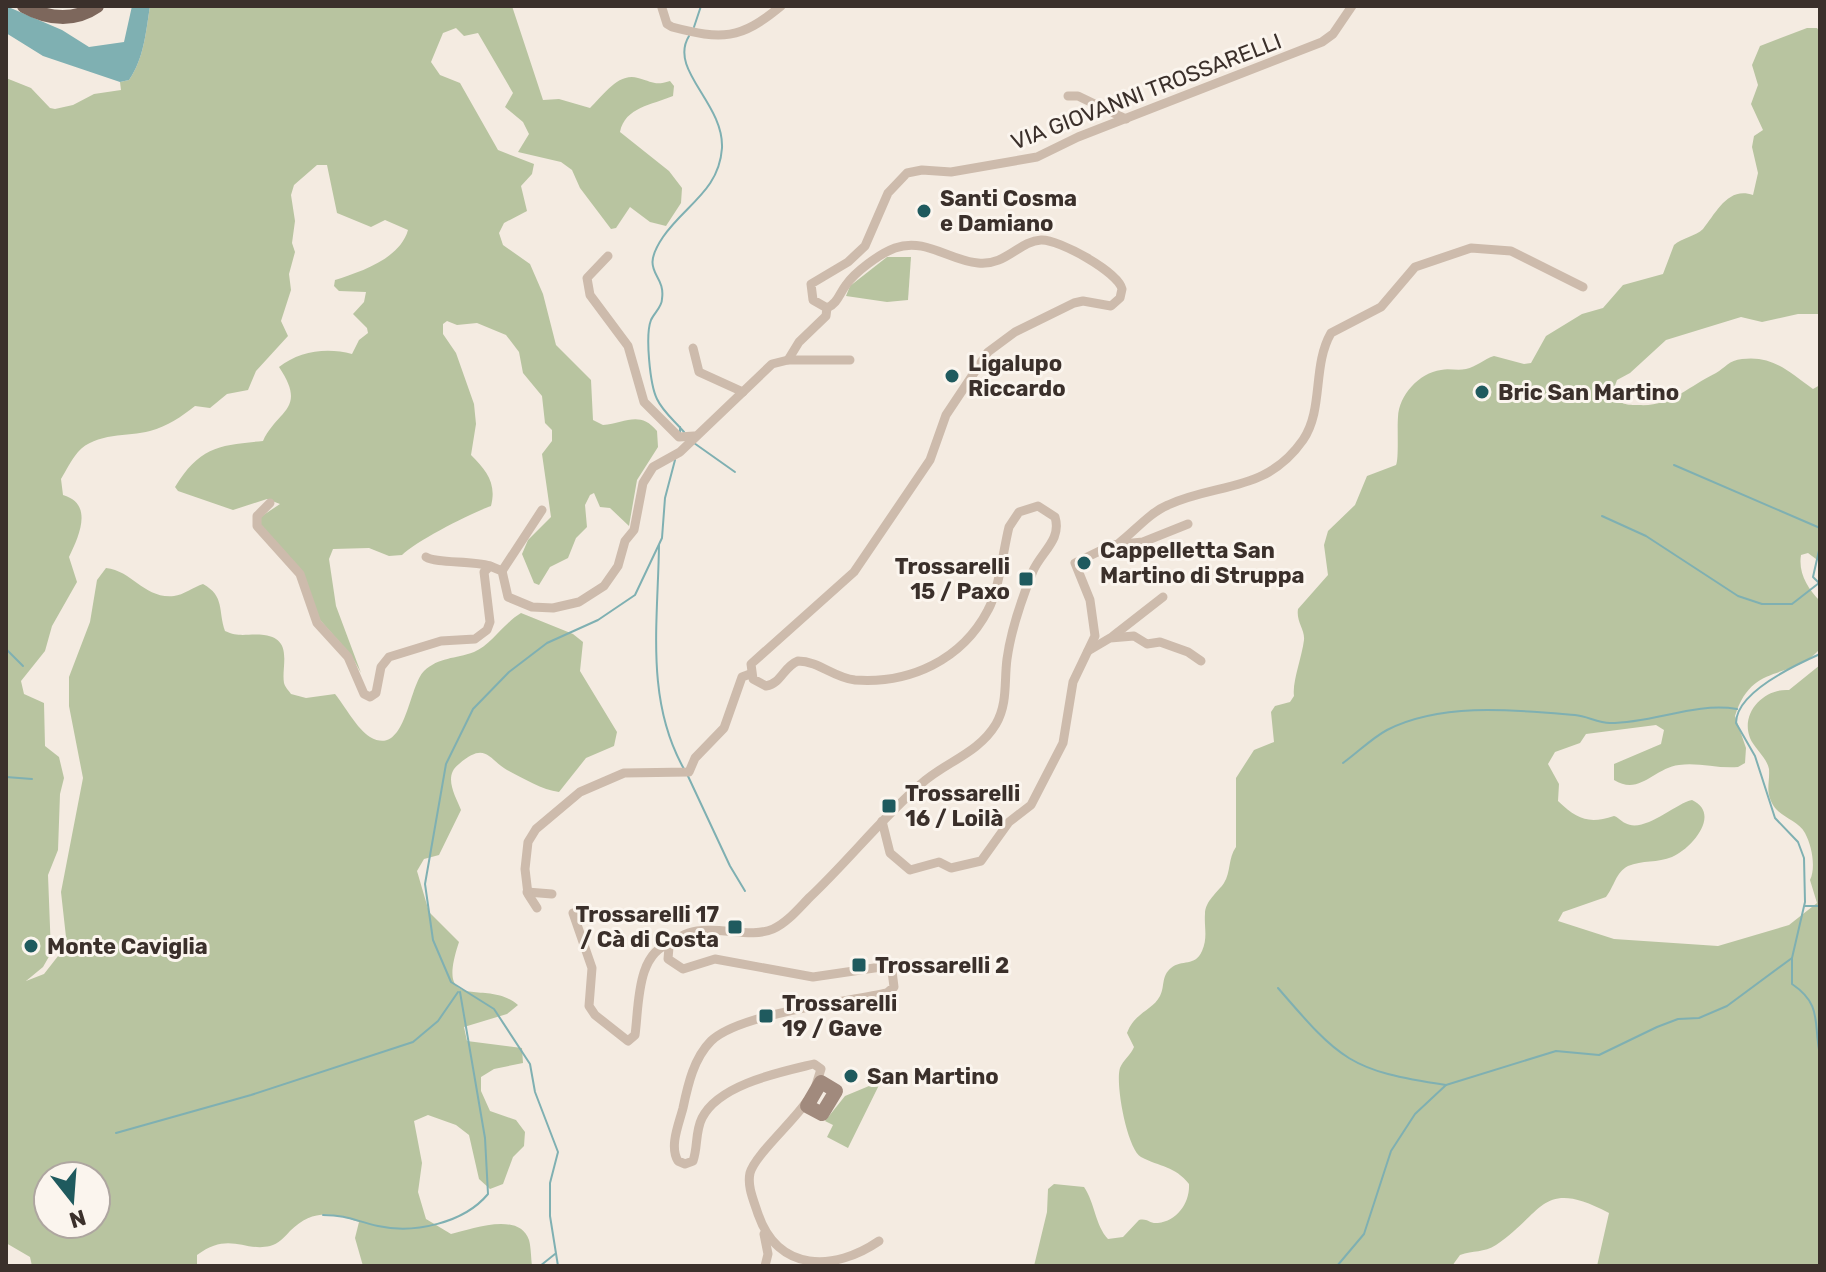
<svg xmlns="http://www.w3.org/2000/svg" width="1826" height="1272" viewBox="0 0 1826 1272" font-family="Rubik,sans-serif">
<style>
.green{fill:#b8c4a0;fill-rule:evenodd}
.water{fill:#7fb0b2}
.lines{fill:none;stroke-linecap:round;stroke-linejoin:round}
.stream{stroke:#7fb0b2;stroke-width:2}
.street{stroke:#cdbbac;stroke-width:9}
.secondary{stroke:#a18a7d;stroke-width:14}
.primary{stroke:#7d675c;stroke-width:14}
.poi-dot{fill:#1f5a5e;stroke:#fbf5ee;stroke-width:3}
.labels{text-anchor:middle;stroke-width:6;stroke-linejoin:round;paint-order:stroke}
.street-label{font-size:22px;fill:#3b302b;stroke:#fbf5ee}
.poi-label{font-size:22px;font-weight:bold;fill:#3b302b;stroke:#fbf5ee;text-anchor:start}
</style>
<rect width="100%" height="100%" fill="#f4ebe1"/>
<g class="green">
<path d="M150,6H512L543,100L559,99L590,108C603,96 618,72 638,78C653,82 655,86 670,81L674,86L673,96C652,105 625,107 620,132L669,171L682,188L681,203L666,226L650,222L630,207L616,228L611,229L580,188L572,170L561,162L518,152L529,134L523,122L505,107L513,93L478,33L464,36L456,28L443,33L431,62L440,75L460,83L498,150L534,164L532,174L521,186L527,211L504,223L499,233L503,245L530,264L543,294L556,345L591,380L593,420L603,425C625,423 640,410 657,431L658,447L637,480L629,526L610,508L600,507L594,493L590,495L585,505L587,527L576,538L568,558L550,567L539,585L534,583L522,554L528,540L551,517L542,454L552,441V430L545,423L542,396L523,373L519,352L506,335L477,323L457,325L447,321L443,324V334L456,353L474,404L476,424L471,455C486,470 497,483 491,506C471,513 416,541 402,555L389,556L369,548L333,549L329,559L336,606L361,673L351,655L320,620L310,593L262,528L259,518L280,504L267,499L233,510L178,491L175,487C200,446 220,445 263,441C277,410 308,410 279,367C299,351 327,347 352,354L359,340L368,333L367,328L353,314L364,302L366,292L339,291L334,286L335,280C360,272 400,259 408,230L385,220L371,227L337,213L327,165H317L294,185L291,195L295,221L292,243L295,252L289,274L291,290L281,321L288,336L256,371L248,390L227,394L210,408L195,406C181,417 168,426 150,431C128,437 96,432 78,452C71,460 66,471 61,479L63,495C94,504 79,536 69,557L77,582L52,626L45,651L21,681L24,694L44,703L45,746L59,757L64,778L60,794L58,850L48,875L51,953L43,967L26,981L44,974L62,951L66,937L61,892L83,778L69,706V677L90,622L97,580L106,568C133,571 144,599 174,596C183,595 194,587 203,584C225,596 218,611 225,631C240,638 248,633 264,635C294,639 281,666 284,683C285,687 289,691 291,694L306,698L335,694C345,706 357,729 370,737C406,758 408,687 424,671C439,657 455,659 474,652C491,645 504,623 521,613L573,634L583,642L580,671L617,732L614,746L586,758L559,792C542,790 523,778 507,770C488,759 486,741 459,764C443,776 455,795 461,810L439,855L424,859L417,871L429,912L459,942C434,1017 486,977 518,1005L507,1014L464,1027L467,1041L522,1048L523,1063L494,1069L481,1077V1091L490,1111L516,1120L525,1132L524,1146L513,1157L503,1184L490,1189L479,1179L469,1135L456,1125L428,1115L414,1121L422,1163L418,1192L426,1219L451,1234C471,1229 519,1211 529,1240C531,1247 531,1258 532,1266H363L355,1238L359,1222C332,1212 312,1209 290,1231C285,1237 278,1244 270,1246C244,1252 229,1231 197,1255V1266H32L30,1257L6,1243V78L31,88L50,108L55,109L73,105L94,94L121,90L120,82L129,80C144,59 146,31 150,6ZM48,1176H96V1224H48Z"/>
<path d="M1807,28H1817L1820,32V314H1798L1762,322L1741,317L1666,340L1630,373L1617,380L1612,394C1620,405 1627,405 1639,405C1670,407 1689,386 1716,373C1725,368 1729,360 1742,359C1773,355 1789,372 1813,389L1820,385V562L1808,553L1801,555C1798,573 1808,589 1820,601V649C1790,682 1752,661 1735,716L1746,748L1745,763L1738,767C1719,769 1698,762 1679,765C1654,768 1640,796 1614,780V764L1661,744L1664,730L1656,725L1586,734L1580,743L1555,752L1548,764L1559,784L1558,801C1578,820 1589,824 1614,816C1618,817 1621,821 1625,823C1644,834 1674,804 1692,800C1722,814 1691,849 1672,857C1658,863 1642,860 1628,866C1616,872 1614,887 1606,897L1563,912L1558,921L1614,939L1718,946L1789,925L1817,903L1810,880C1816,868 1812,846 1805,833C1798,820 1781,818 1773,805C1765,791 1770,783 1769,769C1767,758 1754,748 1750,738C1740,712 1765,688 1789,690L1820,665V1266H1597L1609,1213C1541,1177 1544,1213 1496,1245C1484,1253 1473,1250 1460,1255L1452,1266H1034L1047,1212L1048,1189L1054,1184L1084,1187C1095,1203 1095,1225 1108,1239L1123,1237L1139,1220C1148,1218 1149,1224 1158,1223C1177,1221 1190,1203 1189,1184C1175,1166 1160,1167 1141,1157C1127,1149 1115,1083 1120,1068C1123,1060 1131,1055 1134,1047L1127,1033C1135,1012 1152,1011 1160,996C1165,987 1161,976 1171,968C1182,959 1195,967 1202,951C1208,938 1204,927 1205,914C1205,901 1218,892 1224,883C1231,872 1228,858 1236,847V778L1254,750L1274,742L1271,712L1275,706L1290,702L1294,696C1292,682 1302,657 1304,640C1305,629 1296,622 1298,609L1328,575L1324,545L1328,531L1355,505L1367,476L1396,465C1399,459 1397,428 1398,417C1399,395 1419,373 1441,370C1449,368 1457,371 1466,369C1476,367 1484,359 1494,356L1524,364L1531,363L1546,336L1582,314L1603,308L1623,285L1663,274L1674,245C1682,238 1696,236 1703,229C1716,213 1728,186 1753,195L1758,173L1752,147L1754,136L1763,130L1751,104L1758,85L1752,65L1760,46Z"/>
<path d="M887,257H911L908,300L887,302L846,296L850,286Z"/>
<path d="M881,1081L848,1148L827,1137L833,1125L825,1121L845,1096Z"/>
</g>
<path class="water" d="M6,6L62,30L89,47L124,42L132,6H150C146,31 144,59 129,80L120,82L43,56L6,33Z"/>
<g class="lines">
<g class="stream">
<path d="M694,27L701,6"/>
<path d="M684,432C675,421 663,412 657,399C650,385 645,335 651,320C654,313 662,307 662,299C666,272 638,274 663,237C685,205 719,191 722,148C724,103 668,70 689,36"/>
<path d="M680,434V427"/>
<path d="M694,443L735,472"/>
<path d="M1674,465L1820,528"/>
<path d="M1602,516L1646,536L1738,596L1762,604H1792L1819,583"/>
<path d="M659,545C658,622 645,700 684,769"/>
<path d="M1819,583L1813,577L1820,546"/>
<path d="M6,649L23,666"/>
<path d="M1820,654C1795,665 1736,692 1736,723L1755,756L1775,818L1798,842L1804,858L1805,902L1792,958V984C1823,1005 1813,1023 1820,1055"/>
<path d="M1343,763C1357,753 1372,738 1387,730C1442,702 1515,710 1575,715C1587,716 1598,723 1610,723C1654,723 1694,702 1737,709"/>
<path d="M687,774L730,866L745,891"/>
<path d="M6,777L32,779"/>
<path d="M1805,906H1820"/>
<path d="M1278,988C1340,1060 1350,1071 1446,1085"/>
<path d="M116,1133L251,1095L413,1042L438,1021L458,992"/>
<path d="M323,1215C348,1215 355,1221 378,1226C414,1234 464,1223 488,1194L485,1138L460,992"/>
<path d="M540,1266L555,1254"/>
<path d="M558,1266L550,1216V1183L558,1152L535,1092L530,1064L494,1009L451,982L433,940L425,884L446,764L473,709L509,672L547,643L598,620L635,595L662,538L665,498L675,460"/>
<path d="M1337,1266L1364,1234L1391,1151L1415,1114L1446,1085L1556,1051L1599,1055L1657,1027L1678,1019L1699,1018L1727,1006L1792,958"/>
</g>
<g class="street">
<path d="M662,8L667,24L672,27C722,40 740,40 781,6"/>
<path d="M1068,96H1078L1126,119"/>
<path d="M608,256L587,278L590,295L628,346L644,402L679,437L694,436"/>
<path d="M693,348L699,372L743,392"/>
<path d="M788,360L799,342L826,316L827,308"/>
<path d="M270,503L257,516V526L300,574L317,623L348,657L364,694L370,697L376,693L381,667L389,657L441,641L475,639L487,630L490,622L484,572L490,566L502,571L508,597L532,607L553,608L579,602L604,586L618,566L625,541L634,530L643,483L653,467L680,452L772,364L788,360H850"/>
<path d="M1119,543C1135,531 1149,513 1168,505C1219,482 1266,493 1303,440C1324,409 1312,366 1331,333L1381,307L1415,267L1471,248L1511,251L1583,287"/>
<path d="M426,557C437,564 471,560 490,566"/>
<path d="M502,571L542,510"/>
<path d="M1113,636L1163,597"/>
<path d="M1088,651L1110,638L1134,636L1147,644L1160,642L1188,652L1201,661"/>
<path d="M882,821L890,853L910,870L939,862L951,868L981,861L1009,822L1031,805L1063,743L1073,682L1095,636L1090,600L1075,563L1112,545L1143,542L1188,524"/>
<path d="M527,892L552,894"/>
<path d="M537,908L528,894L525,869L528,842L536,829L580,792L624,773L689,772L695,758L724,728L742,677L750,674"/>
<path d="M573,913L592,968L589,1006L595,1015L628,1041L635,1035C639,1007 636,951 672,943"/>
<path d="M816,1085L821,1069L814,1064C781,1072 719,1084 702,1118C695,1132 698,1147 693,1161L685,1164L678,1161C669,1146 679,1124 683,1108C688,1084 694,1058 711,1041C740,1013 847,1002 887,993L894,987L892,971L881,967L813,977L715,959L683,969L668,959L669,947C694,914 744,942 773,929C787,923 799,908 810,897C848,861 881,819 921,784C945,762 978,754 996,724C1008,703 1004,681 1007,659C1011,630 1022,598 1033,571C1041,552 1062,540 1055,517L1038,506L1019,512L1009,527C1003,551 999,590 988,610C962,660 910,684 855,680C834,678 819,661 798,661C783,667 782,683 766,686L753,679L751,664L854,572L930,460L946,415L988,352L1015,332L1074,303L1083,301L1111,306L1120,298L1122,289C1118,272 1059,239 1041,240C1019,241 1006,266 978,263C950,261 925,237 895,248C879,254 855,272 846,285C839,294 838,303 827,308L813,300L811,284L848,262L865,246L888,193L907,173L922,170L951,172L1037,157L1078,137L1322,42L1333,34L1352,6"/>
<path d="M807,1101C794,1121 755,1155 750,1173C747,1187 754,1201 758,1214C778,1272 834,1272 879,1241"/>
<path d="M764,1234L768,1254L765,1266"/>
</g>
<path class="secondary" d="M821,1082L836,1091L822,1114L807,1106Z"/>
<path class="primary" d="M24,6C48,19 74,22 97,6"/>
</g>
<g class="poi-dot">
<circle cx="924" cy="211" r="8"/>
<circle cx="952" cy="376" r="8"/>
<circle cx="1482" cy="392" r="8"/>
<circle cx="1084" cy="563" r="8"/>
<rect x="1018" y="571" width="16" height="16" rx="4"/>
<rect x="881" y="798" width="16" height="16" rx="4"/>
<rect x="727" y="919" width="16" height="16" rx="4"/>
<circle cx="31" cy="946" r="8"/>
<rect x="851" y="957" width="16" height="16" rx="4"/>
<rect x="758" y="1008" width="16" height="16" rx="4"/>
<circle cx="851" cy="1076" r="8"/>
</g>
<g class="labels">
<g class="street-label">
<text transform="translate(1146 91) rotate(-21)" y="8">VIA GIOVANNI TROSSARELLI</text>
</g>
<g class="poi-label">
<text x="940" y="206">Santi Cosma<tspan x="940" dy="25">e Damiano</tspan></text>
<text x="968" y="371">Ligalupo<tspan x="968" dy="25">Riccardo</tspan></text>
<text x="1498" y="400">Bric San Martino</text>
<text x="1100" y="558">Cappelletta San<tspan x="1100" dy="25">Martino di Struppa</tspan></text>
<text x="1010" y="574" text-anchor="end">Trossarelli<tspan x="1010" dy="25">15 / Paxo</tspan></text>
<text x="905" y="801">Trossarelli<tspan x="905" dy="25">16 / Loilà</tspan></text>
<text x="719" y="922" text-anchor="end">Trossarelli 17<tspan x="719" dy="25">/ Cà di Costa</tspan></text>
<text x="47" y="954">Monte Caviglia</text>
<text x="875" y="973">Trossarelli 2</text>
<text x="782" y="1011">Trossarelli<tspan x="782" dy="25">19 / Gave</tspan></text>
<text x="867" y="1084">San Martino</text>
</g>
</g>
<rect width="1826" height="1272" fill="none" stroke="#3b302b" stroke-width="16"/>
<g transform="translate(72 1200) rotate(163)"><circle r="38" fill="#fbf5ee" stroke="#aea6a0" stroke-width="2"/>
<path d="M0-6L14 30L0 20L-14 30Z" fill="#1f5a5e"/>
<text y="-12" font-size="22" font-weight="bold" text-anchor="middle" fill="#3b302b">N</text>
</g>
</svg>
